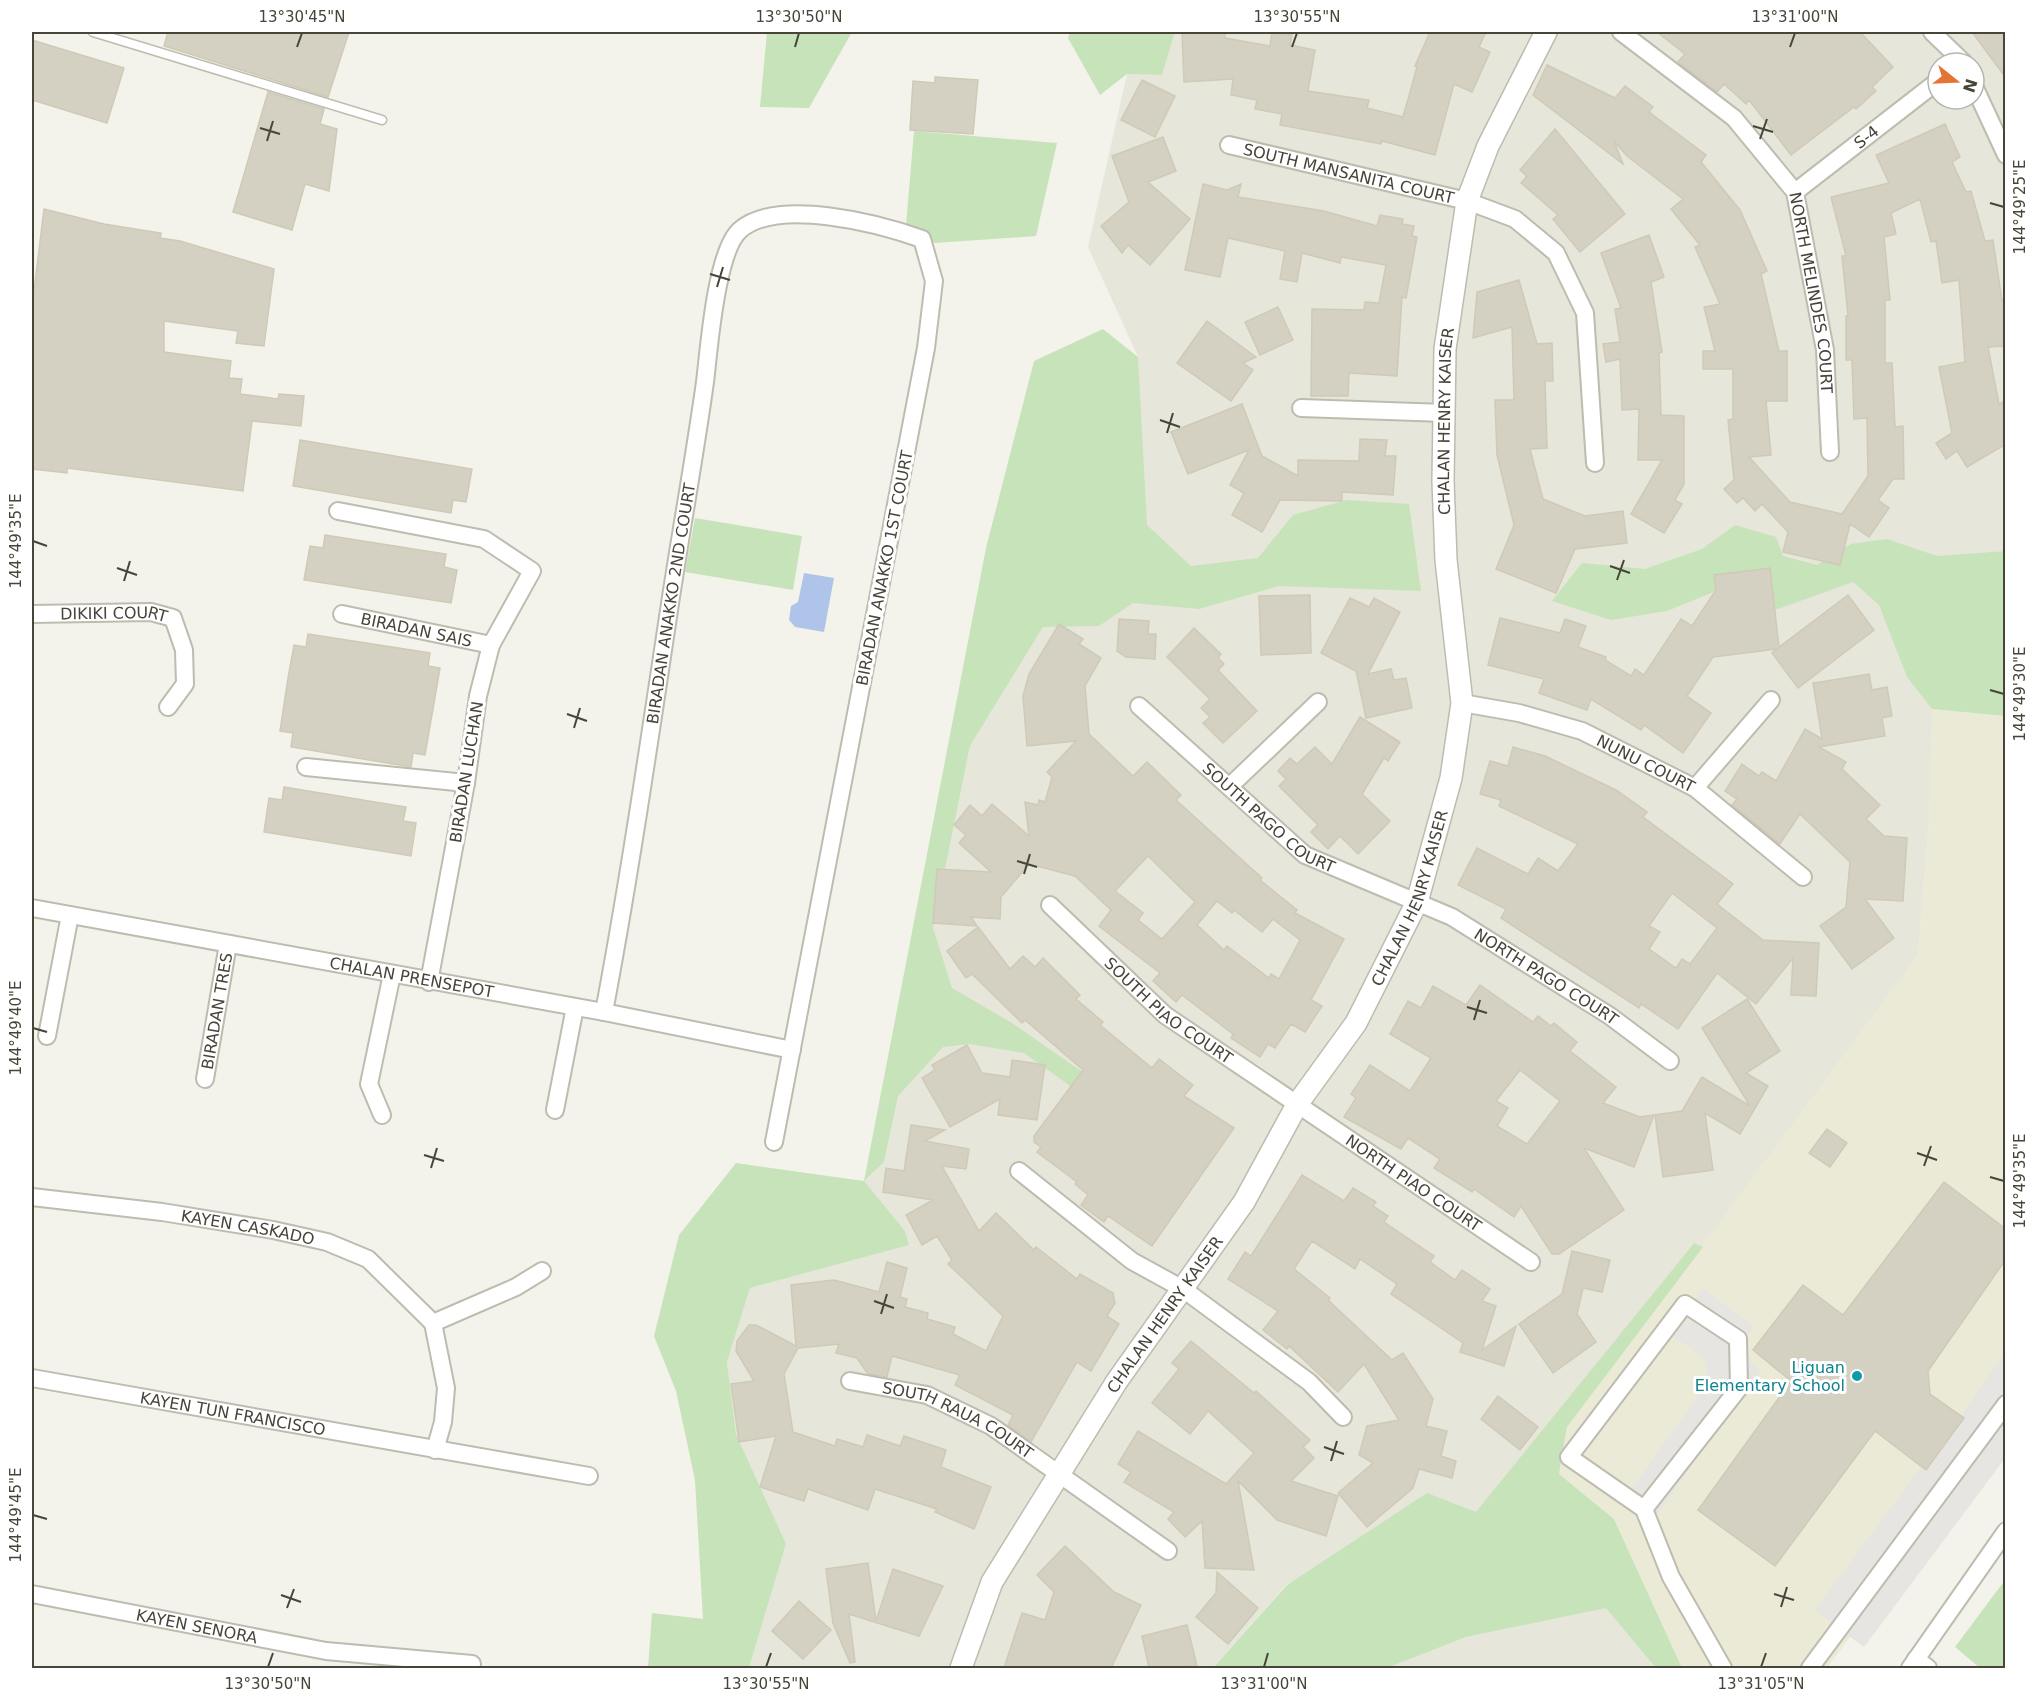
<svg xmlns="http://www.w3.org/2000/svg" width="2037" height="1700" viewBox="0 0 2037 1700" font-family="'DejaVu Sans',sans-serif">
<style>
.residential{fill:#e7e6da;fill-rule:evenodd}
.education{fill:#ebead7}
.green{fill:#c7e3b9}
.parking{fill:#e6e5e2}
.water{fill:#afc4e9}
.building{fill:#d4d1c2;stroke:#cecab6;stroke-width:1.5;fill-rule:evenodd}
.lines{fill:none;stroke-linecap:round;stroke-linejoin:round}
.service-casing{stroke:#bebcaf;stroke-width:11}
.minor-casing{stroke:#bebcaf;stroke-width:20}
.tertiary-casing{stroke:#bebcaf;stroke-width:24}
.service{stroke:#fff;stroke-width:8}
.minor{stroke:#fff;stroke-width:16}
.tertiary{stroke:#fff;stroke-width:21}
.ticks{fill:none;stroke:#47453a;stroke-width:2}
.culture-dot{fill:#0f9aa8;stroke:#fff;stroke-width:2}
.labels{text-anchor:middle;stroke-width:6;stroke-linejoin:round;paint-order:stroke}
.street-label{font-size:16px;fill:#47453a;stroke:#fff}
.culture-label{font-size:16px;fill:#0d838f;stroke:#fff;text-anchor:end}
.neatline{fill:none;stroke:#47453a;stroke-width:2}
.ticks-label{font-size:15px;text-anchor:middle;fill:#47453a}
</style>
<rect width="100%" height="100%" fill="#f4f3eb"/>
<g class="residential">
<path d="M1175,32H2005V551L1937,557L1929,821L1918,955L1703,1247L1694,1243L1476,1513L1287,1584L1213,1668H749L786,1544L736,1434L727,1362L750,1288L908,1245L905,1231L863,1181L884,1162L970,746L1043,627L1138,357L1088,247L1127,74L1162,75ZM1938,63H1974V99H1938Z"/>
<path d="M1606,1607L1656,1668H1387L1466,1637Z"/>
</g>
<path class="education" d="M1932,709L2005,716V1458L1864,1647L1850,1637L1827,1668H1682L1614,1519L1559,1474L1567,1427L1918,955L1929,821Z"/>
<g class="green">
<path d="M767,32H852L809,108L760,107Z"/>
<path d="M1070,32H1175L1162,75L1127,74L1100,95L1068,38Z"/>
<path d="M914,131L1057,143L1036,236L935,243L906,225Z"/>
<path d="M1103,329L1138,357L1147,525L1191,566L1258,558L1293,515L1347,500L1409,504L1421,591L1279,586L1199,609L1133,603L1099,626L1043,627L970,746L933,928L952,988L1012,1023L1094,1080L1100,1107L1024,1053L970,1044L943,1047L898,1096L884,1162L864,1181L905,1231L909,1245L750,1288L727,1362L736,1434L786,1544L749,1668H648L652,1613L703,1619L695,1480L676,1391L654,1336L679,1235L736,1163L864,1181L986,548L1034,361Z"/>
<path d="M695,518L802,536L793,590L685,572Z"/>
<path d="M1735,525L1776,537L1783,556L1817,565L1851,544L1887,539L1937,556L2005,551V716L1932,709L1907,677L1879,605L1853,582L1775,610L1770,568L1714,575L1716,591L1667,611L1611,620L1552,601L1582,563L1645,569L1702,549Z"/>
<path d="M1694,1243L1703,1247L1567,1427L1559,1474L1614,1519L1682,1668H1656L1606,1608L1466,1637L1387,1668H1213L1287,1585L1427,1493L1476,1512Z"/>
<path d="M2005,1580V1668H1980L1955,1647Z"/>
</g>
<g class="parking">
<path d="M1703,1289L1754,1326L1736,1352L1760,1370L1656,1516L1627,1495L1709,1381L1703,1357L1670,1334Z"/>
<path d="M2005,1353V1458L1864,1647L1815,1610L1921,1467L1926,1470L1964,1419L1961,1416Z"/>
</g>
<path class="water" d="M804,573L834,578L824,632L795,627L789,620L791,606L798,602Z"/>
<g class="building">
<path d="M168,32H349L328,97L164,46Z"/>
<path d="M1182,32H1225V38L1270,46L1272,32L1292,35L1290,45L1315,50L1308,91L1369,100L1367,108L1403,117L1417,67L1415,66L1430,32H1486L1479,47L1490,52L1472,92L1454,84L1435,155L1382,141L1381,144L1280,125L1282,114L1255,109L1257,100L1231,95L1233,79L1184,82Z"/>
<path d="M1657,32H1860L1893,67L1872,87L1876,91L1856,109L1854,107L1791,155L1749,100L1746,104L1724,84L1717,92L1678,62L1685,54Z"/>
<path d="M1972,32H2006V78Z"/>
<path d="M32,40L124,68L107,123L32,100Z"/>
<path d="M1547,65L1615,98L1625,86L1653,107L1649,112L1706,155L1701,162L1740,210L1767,271L1761,274L1779,351H1787V401H1766L1771,455L1749,457L1790,502L1842,514L1868,476L1867,418L1854,419L1852,360H1846V316H1848L1842,256H1846L1831,197L1889,183L1876,155L1945,124L1960,157L1952,162L1966,192L1971,191L1985,241L1993,240L2002,301L2006,300V346L1988,347L1999,404L2006,400V444L1967,467L1957,451L1946,459L1936,443L1952,433L1939,367L1965,362L1959,280L1942,283L1936,241L1931,242L1920,199L1891,213L1896,234L1884,237L1890,300H1885V363H1892L1895,427L1903,426L1904,479H1893L1878,500L1889,508L1869,537L1850,524L1840,565L1783,552L1788,532L1762,504L1755,511L1743,498L1737,503L1724,489L1734,480L1728,420L1733,419V369H1703V351H1715L1704,307L1720,304L1695,247L1700,245L1671,209L1683,199L1627,156L1614,141L1623,164L1533,95Z"/>
<path d="M935,77L978,80L973,134L910,130L913,81L935,83Z"/>
<path d="M1142,80L1175,96L1155,137L1121,120Z"/>
<path d="M268,92L324,109L320,124L337,129L329,191L305,184L292,230L233,212Z"/>
<path d="M1555,129L1625,214L1580,252L1553,219L1558,215L1521,183L1527,176L1520,170Z"/>
<path d="M1163,137L1176,171L1148,182L1190,219L1150,265L1128,245L1122,253L1101,226L1129,202L1112,156Z"/>
<path d="M1203,184L1227,190L1241,184L1238,197L1324,211L1377,226L1380,215L1403,219L1402,224L1414,226L1412,236L1417,237L1406,298L1402,297L1397,376L1349,373L1348,396H1311L1312,309L1364,310L1365,302L1379,303L1386,265L1341,257L1340,263L1302,253L1297,282L1280,279L1285,251L1228,238L1220,277L1185,270Z"/>
<path d="M44,209L104,224L161,233L160,238L180,241L274,269L264,346L236,343L238,331L164,321V352L231,361L229,378L242,379L240,394L278,399L279,394L304,396L301,426L252,421L243,491L67,468V473L32,469V307Z"/>
<path d="M1649,235L1664,277L1651,282L1662,352L1659,353L1661,415L1684,416V484L1675,500L1682,504L1664,533L1631,514L1662,460H1638L1639,409L1622,410L1620,359L1606,362L1603,344L1620,342L1615,309L1621,308L1601,253Z"/>
<path d="M1519,280L1537,344L1552,343L1553,381H1545L1547,448L1530,449L1543,499L1585,516L1623,511L1627,543L1575,549L1556,593L1496,569L1514,525L1497,455L1495,400H1514L1512,327L1473,338L1477,292Z"/>
<path d="M1278,307L1293,340L1260,355L1245,322Z"/>
<path d="M1207,321L1256,357L1243,363L1253,370L1231,401L1177,363Z"/>
<path d="M1242,404L1262,456L1298,476V460L1359,461L1360,439L1387,440L1385,456H1396L1393,495L1342,492V501L1280,500L1262,532L1232,515L1244,493L1230,485L1249,450L1188,474L1171,432Z"/>
<path d="M300,440L472,469L466,502L453,500L451,513L293,486Z"/>
<path d="M325,535L446,554L444,567L457,570L451,603L304,580L310,546L323,548Z"/>
<path d="M1770,568L1779,647L1848,595L1874,630L1798,688L1772,653L1777,649L1713,657L1687,696L1711,713L1683,753L1644,725L1641,730L1591,699L1587,710L1539,693L1544,679L1488,665L1500,618L1560,633L1565,619L1586,626L1578,647L1606,657L1605,660L1631,676L1635,669L1644,675L1681,619L1692,626L1716,590L1714,575Z"/>
<path d="M1310,595L1311,653L1261,655L1259,596Z"/>
<path d="M1350,598L1369,607L1374,598L1400,612L1368,674L1391,669L1394,680L1406,678L1412,708L1366,718L1356,671L1321,653Z"/>
<path d="M1119,619L1149,621L1148,634H1156L1155,659L1126,657L1117,651Z"/>
<path d="M1059,624L1083,639L1079,644L1101,658L1085,686L1089,734L1133,776L1147,762L1181,795L1176,800L1262,878L1260,880L1297,910L1295,913L1344,939L1311,1000L1322,1006L1305,1032L1291,1024L1275,1048L1268,1044L1260,1057L1231,1038L1233,1034L1182,995L1176,1002L1153,981L1160,973L1099,926L1111,910L1075,876L1029,864L1001,897L1000,919L971,917L977,926L933,923L937,869L991,872L959,843L966,835L954,825L970,805L982,816L992,804L1029,836L1025,802L1038,805L1039,800L1045,802L1052,777L1047,772L1076,741L1027,746L1023,696L1029,674ZM1148,856L1195,902L1162,939L1138,920L1143,913L1115,891ZM1217,901L1232,913L1234,910L1262,932L1273,919L1300,940L1279,979L1271,974L1269,978L1227,946L1224,950L1197,925Z"/>
<path d="M1194,628L1221,654L1218,658L1224,664L1218,670L1257,711L1223,743L1203,723L1210,717L1201,708L1210,699L1167,657Z"/>
<path d="M308,634L430,653L428,666L440,668L425,755L413,753L411,767L291,747L293,733L280,731L288,678L294,645L306,647Z"/>
<path d="M1869,674L1872,690L1887,687L1892,716L1882,718L1885,736L1819,747L1846,762L1842,769L1880,805L1866,819L1884,836L1907,838L1903,901L1865,899L1894,938L1852,969L1820,926L1846,907L1850,862L1800,814L1780,844L1732,805L1737,799L1725,791L1742,764L1759,776L1762,772L1776,781L1805,729L1822,739L1813,683Z"/>
<path d="M1360,717L1400,742L1388,761L1384,758L1362,794L1390,821L1358,854L1340,836L1328,849L1311,832L1318,825L1279,786L1286,779L1278,771L1290,758L1297,764L1315,747L1332,764Z"/>
<path d="M1513,747L1545,756L1616,790L1647,812L1643,817L1733,884L1717,904L1763,940L1819,943L1816,996L1791,995L1793,958L1756,1004L1717,973L1678,1029L1641,1004L1639,1008L1501,918L1506,909L1458,885L1477,848L1528,874L1538,858L1558,871L1578,844L1499,806L1501,800L1480,794L1490,761L1508,766ZM1672,893L1717,928L1690,964L1682,959L1676,968L1649,949L1660,932L1649,926Z"/>
<path d="M284,787L406,807L403,821L416,823L411,856L264,832L269,798L282,800Z"/>
<path d="M978,927L1010,969L1023,956L1035,967L1043,958L1080,995L1076,999L1103,1022L1100,1025L1152,1068L1159,1059L1193,1085L1184,1096L1234,1128L1152,1246L1108,1216L1104,1222L1081,1205L1088,1195L1075,1184L1077,1182L1037,1152L1041,1147L1034,1142V1136L1083,1070L1025,1020L1022,1023L972,974L966,978L947,951Z"/>
<path d="M1480,985L1533,1022L1538,1016L1551,1026L1554,1023L1577,1042L1570,1051L1616,1087L1603,1103L1640,1117L1654,1115L1634,1167L1584,1148L1624,1210L1559,1254H1552L1521,1206L1514,1217L1474,1189L1472,1192L1434,1168L1440,1159L1408,1138L1401,1149L1344,1117L1356,1098L1351,1094L1370,1065L1410,1091L1431,1058L1390,1034L1408,1001L1421,1008L1433,986L1466,1005ZM1520,1070L1560,1101L1527,1144L1497,1126L1508,1108L1496,1101Z"/>
<path d="M1747,999L1780,1051L1746,1073L1768,1086L1740,1134L1705,1113L1713,1170L1663,1177L1655,1115L1682,1111L1702,1077L1750,1106L1702,1028Z"/>
<path d="M967,1045L982,1073L1010,1077L1012,1060L1045,1065L1037,1120L998,1115L1000,1099L950,1127L922,1078L935,1070L932,1065Z"/>
<path d="M911,1125L945,1130L925,1141L969,1149L966,1169L942,1166L979,1231L996,1213L1034,1250L1036,1247L1077,1279L1080,1274L1113,1293L1115,1303L1107,1316L1119,1324L1091,1371L1077,1362L1031,1442L1008,1425L1013,1415L955,1385L960,1375L892,1356L887,1377L868,1374L857,1358L836,1353L839,1344L798,1348L784,1374L793,1432L835,1446L837,1439L863,1447L867,1435L900,1446L904,1436L946,1450L941,1467L991,1487L974,1529L935,1512L937,1509L875,1489L868,1510L808,1489L804,1501L760,1487L776,1436L739,1442L731,1384L754,1381L736,1351L737,1341L749,1325H756L796,1346L791,1285L834,1280L879,1292L887,1262L907,1268L900,1297L907,1299L905,1307L928,1313L927,1319L955,1327L953,1334L986,1351L1003,1316L948,1264L952,1260L937,1236L922,1245L906,1215L933,1200L883,1192L886,1168L904,1171Z"/>
<path d="M1827,1129L1847,1143L1830,1167L1809,1153Z"/>
<path d="M1302,1175L1344,1201L1353,1188L1376,1202L1373,1206L1388,1216L1384,1222L1434,1256L1430,1262L1455,1280L1462,1270L1490,1289L1482,1301L1496,1306L1482,1350L1516,1326L1504,1366L1460,1352L1463,1343L1391,1294L1397,1284L1360,1259L1355,1269L1312,1241L1294,1269L1330,1298L1328,1300L1392,1360L1403,1353L1433,1399L1426,1426L1447,1431L1441,1456L1456,1461L1452,1478L1419,1469L1413,1488L1367,1527L1338,1493L1373,1463L1359,1455L1367,1426L1399,1420L1364,1364L1338,1392L1289,1346L1287,1349L1263,1330L1278,1311L1228,1279L1245,1252L1251,1256Z"/>
<path d="M1944,1182L2006,1229V1259L1928,1371L1930,1394L1964,1418L1926,1470L1875,1431L1775,1566L1698,1510L1791,1381L1753,1350L1803,1285L1843,1315Z"/>
<path d="M1572,1251L1610,1260L1602,1292L1583,1288L1577,1314L1596,1342L1553,1373L1519,1324L1562,1294Z"/>
<path d="M1191,1341L1254,1393L1256,1391L1310,1440L1303,1447L1314,1458L1291,1481L1338,1496L1326,1536L1277,1520L1238,1481L1254,1570L1205,1568L1202,1521L1185,1537L1168,1519L1174,1512L1124,1482L1131,1472L1118,1464L1138,1431L1226,1484L1254,1453L1208,1411L1190,1434L1152,1403L1179,1369L1172,1363Z"/>
<path d="M1498,1396L1538,1427L1520,1450L1481,1419Z"/>
<path d="M1065,1546L1114,1592L1141,1605L1111,1668H1004L1022,1613L1045,1620L1054,1592L1037,1575Z"/>
<path d="M868,1563L876,1621L893,1569L943,1586L919,1636L849,1614L855,1662L850,1663L833,1623L826,1569Z"/>
<path d="M1217,1572L1258,1608L1228,1644L1196,1617L1216,1593Z"/>
<path d="M799,1601L831,1630L803,1659L772,1631Z"/>
<path d="M1187,1625L1197,1666L1149,1668L1142,1636Z"/>
</g>
<g class="lines">
<defs>
<path id="service" d="M93,32L382,120"/>
<g id="minor">
<path id="s1" d="M1621,32L1734,118L1795,192L1825,350L1830,452"/>
<path d="M1932,32L1964,63"/>
<path d="M1974,86L2006,155"/>
<path id="s2" d="M1229,145L1467,201L1515,219L1556,253L1585,313L1595,463"/>
<path id="s3" d="M1795,192L1938,81"/>
<path d="M1301,408L1445,413"/>
<path d="M338,511L484,539L532,571L491,645L478,696L466,783L429,982"/>
<path id="s4" d="M32,614L151,612L173,618L184,650L185,684L168,707"/>
<path id="s5" d="M342,614L491,645"/>
<path id="s6" d="M1462,703L1519,713L1582,731L1695,788L1803,877"/>
<path id="s7" d="M1139,706L1305,855L1452,917L1610,1016L1670,1061"/>
<path d="M306,767L466,783"/>
<path d="M1230,786L1318,702"/>
<path d="M1695,788L1771,700"/>
<path id="s8" d="M1050,905L1165,1015L1531,1262"/>
<path id="s9" d="M32,908L604,1012L792,1050"/>
<path id="s10" d="M604,1012C630,874 650,736 671,597C682,525 695,454 705,382C709,349 716,251 740,230C778,197 880,224 922,239L934,281L926,348L774,1142"/>
<path d="M47,1036L70,915"/>
<path id="s11" d="M205,1079L228,944"/>
<path d="M555,1110L575,1007"/>
<path d="M382,1115L369,1084L392,974"/>
<path d="M1019,1171L1132,1261L1183,1289L1309,1382L1343,1417"/>
<path id="s12" d="M32,1197L162,1212L273,1230L327,1242L368,1259L433,1323"/>
<path d="M433,1323L446,1388L443,1422L435,1450"/>
<path d="M433,1323L516,1287L542,1271"/>
<path id="s13" d="M32,1378L589,1476"/>
<path id="s14" d="M850,1381L927,1395L991,1426L1168,1551"/>
<path d="M1644,1509L1739,1388L1738,1339L1685,1304L1569,1457L1644,1509L1671,1577L1723,1668"/>
<path id="s15" d="M32,1594L326,1651L472,1664"/>
<path d="M1916,1659L1928,1668"/>
<path d="M1810,1668L2006,1404"/>
<path d="M1910,1668L2006,1531"/>
</g>
<g id="tertiary">
<path id="s16" d="M961,1668L992,1582L1117,1381L1244,1202L1298,1103L1356,1023L1417,902L1451,778L1462,703L1446,560L1443,481L1445,349L1467,201L1488,146L1546,32"/>
</g>
</defs>
<use href="#service" class="service-casing"/>
<use href="#minor" class="minor-casing"/>
<use href="#tertiary" class="tertiary-casing"/>
<use href="#service" class="service"/>
<use href="#minor" class="minor"/>
<use href="#tertiary" class="tertiary"/>
</g>
<path class="ticks" d="M297,47L302,33M795,47L799,33M1292,47L1297,33M1790,47L1795,33M1753,126L1773,132M260,128L280,134M1760,139L1767,119M267,141L273,121M1990,203L2004,207M710,274L730,280M717,287L723,267M1160,420L1180,427M1167,433L1173,413M33,541L47,546M1610,566L1630,573M117,568L137,575M1617,580L1624,560M124,581L130,561M1990,690L2004,694M567,714L587,721M574,728L580,708M1017,861L1037,867M1024,874L1030,854M1467,1007L1487,1013M1474,1020L1480,1000M33,1028L47,1032M1917,1153L1937,1160M424,1155L444,1161M1924,1166L1931,1146M431,1168L437,1148M1990,1177L2004,1181M874,1301L894,1308M881,1314L887,1294M1324,1447L1344,1454M1331,1461L1337,1441M33,1515L47,1519M1774,1594L1794,1600M281,1595L301,1602M1781,1607L1787,1587M287,1608L294,1589M268,1667L273,1653M766,1667L771,1653M1264,1667L1268,1653M1761,1667L1766,1653"/>
<circle class="culture-dot" cx="1857" cy="1376" r="6"/>
<g class="labels">
<g class="street-label">
<text dy="6" stroke="none"><textPath href="#s3" startOffset="90">S-4</textPath></text>
<text dy="6" stroke="none"><textPath href="#s2" startOffset="123">SOUTH MANSANITA COURT</textPath></text>
<text dy="6" stroke="none"><textPath href="#s1" startOffset="340">NORTH MELINDES COURT</textPath></text>
<text dy="6" stroke="none"><textPath href="#s16" startOffset="1382">CHALAN HENRY KAISER</textPath></text>
<text transform="translate(884 568) rotate(-79)" y="6">BIRADAN ANAKKO 1ST COURT</text>
<text dy="6" stroke="none"><textPath href="#s10" startOffset="414">BIRADAN ANAKKO 2ND COURT</textPath></text>
<text dy="6" stroke="none"><textPath href="#s4" startOffset="82">DIKIKI COURT</textPath></text>
<text dy="6" stroke="none"><textPath href="#s5" startOffset="76">BIRADAN SAIS</textPath></text>
<text dy="6" stroke="none"><textPath href="#s6" startOffset="195">NUNU COURT</textPath></text>
<text transform="translate(466 772) rotate(-81)" y="6">BIRADAN LUCHAN</text>
<text dy="6" stroke="none"><textPath href="#s7" startOffset="172">SOUTH PAGO COURT</textPath></text>
<text dy="6" stroke="none"><textPath href="#s16" startOffset="896">CHALAN HENRY KAISER</textPath></text>
<text dy="6" stroke="none"><textPath href="#s7" startOffset="494">NORTH PAGO COURT</textPath></text>
<text dy="6" stroke="none"><textPath href="#s9" startOffset="386">CHALAN PRENSEPOT</textPath></text>
<text dy="6" stroke="none"><textPath href="#s8" startOffset="159">SOUTH PIAO COURT</textPath></text>
<text dy="6" stroke="none"><textPath href="#s11" startOffset="69">BIRADAN TRES</textPath></text>
<text dy="6" stroke="none"><textPath href="#s8" startOffset="459">NORTH PIAO COURT</textPath></text>
<text dy="6" stroke="none"><textPath href="#s12" startOffset="218">KAYEN CASKADO</textPath></text>
<text dy="6" stroke="none"><textPath href="#s16" startOffset="410">CHALAN HENRY KAISER</textPath></text>
<text dy="6" stroke="none"><textPath href="#s13" startOffset="204">KAYEN TUN FRANCISCO</textPath></text>
<text dy="6" stroke="none"><textPath href="#s14" startOffset="116">SOUTH RAUA COURT</textPath></text>
<text dy="6" stroke="none"><textPath href="#s15" startOffset="168">KAYEN SENORA</textPath></text>
</g>
<g class="culture-label">
<text x="1845" y="1373">Liguan<tspan x="1845" dy="18">Elementary School</tspan></text>
</g>
</g>
<rect width="2037" height="1700" fill="none" stroke="#ffffff" stroke-width="66"/>
<g transform="translate(1956 81) rotate(108)"><circle r="28" fill="#ffffff" stroke="#b5b5b0" stroke-width="1.5"/>
<path d="M0-4.5L10 22L0 15L-10 22Z" fill="#e27534"/>
<text y="-9" font-size="16" font-weight="bold" text-anchor="middle" fill="#47453a">N</text>
</g>
<rect x="33" y="33" width="1971" height="1634" class="neatline"/>
<g class="ticks-label">
<text x="302" y="22">13°30'45"N</text>
<text x="799" y="22">13°30'50"N</text>
<text x="1297" y="22">13°30'55"N</text>
<text x="1795" y="22">13°31'00"N</text>
<text transform="translate(2020 207) rotate(-90)" y="5">144°49'25"E</text>
<text transform="translate(16 541) rotate(-90)" y="5">144°49'35"E</text>
<text transform="translate(2020 694) rotate(-90)" y="5">144°49'30"E</text>
<text transform="translate(16 1028) rotate(-90)" y="5">144°49'40"E</text>
<text transform="translate(2020 1181) rotate(-90)" y="5">144°49'35"E</text>
<text transform="translate(16 1515) rotate(-90)" y="5">144°49'45"E</text>
<text x="268" y="1689">13°30'50"N</text>
<text x="766" y="1689">13°30'55"N</text>
<text x="1264" y="1689">13°31'00"N</text>
<text x="1761" y="1689">13°31'05"N</text>
</g>
</svg>
